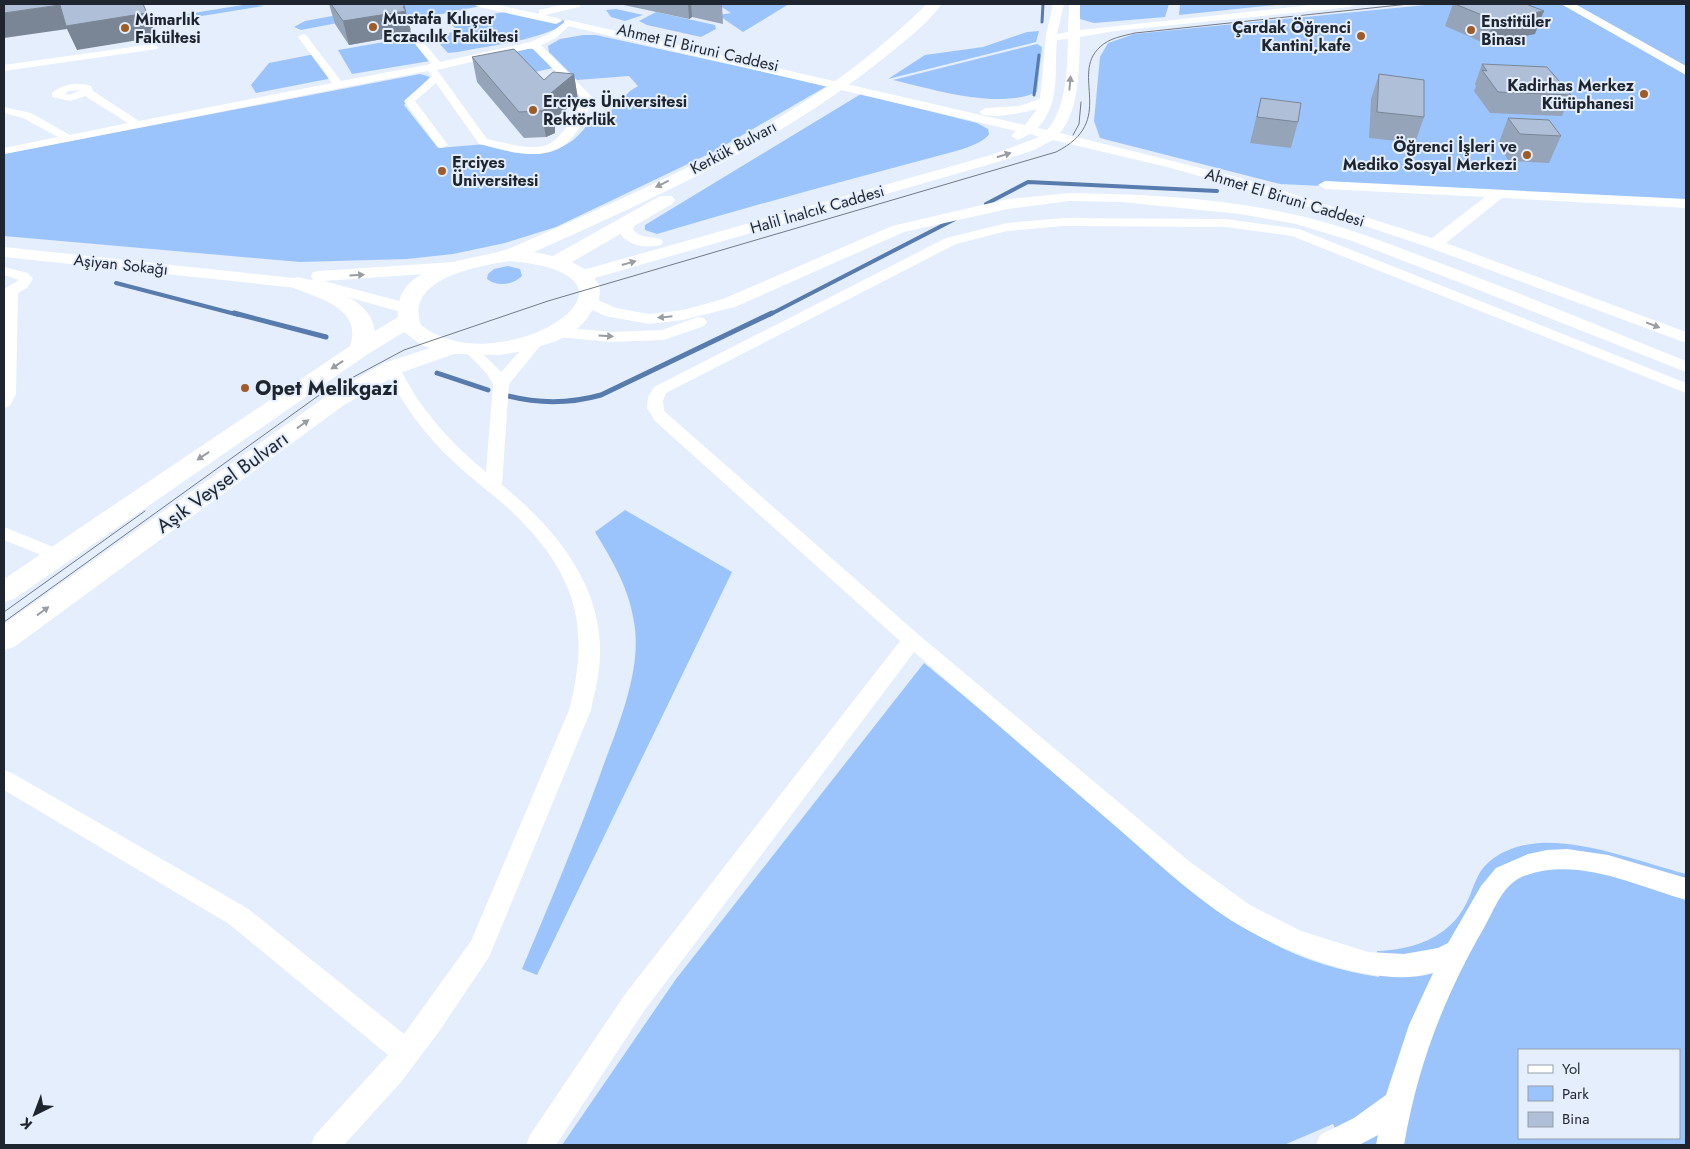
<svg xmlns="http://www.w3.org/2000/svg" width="1690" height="1149" viewBox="0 0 1690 1149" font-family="Jost,sans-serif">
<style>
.green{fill:#9cc4fc;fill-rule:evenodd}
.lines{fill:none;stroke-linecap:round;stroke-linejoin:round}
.stream-far2{stroke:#587bad;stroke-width:3}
.stream-far1{stroke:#587bad;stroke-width:4}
.stream{stroke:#587bad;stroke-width:5}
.minor{fill:#fff;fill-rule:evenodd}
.tertiary{fill:#fff;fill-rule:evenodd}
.primary{fill:#fff;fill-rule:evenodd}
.tram{stroke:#737a86;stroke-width:1}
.wall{fill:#96a4b9}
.shaded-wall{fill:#7a8696}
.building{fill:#afbfd7;stroke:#7a8696}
.oneway{fill:#9a9da1}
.poi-dot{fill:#9e5c29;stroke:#e4eefd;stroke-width:2}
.labels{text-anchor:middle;stroke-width:4;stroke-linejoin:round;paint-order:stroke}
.far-poi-label{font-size:16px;font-weight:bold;fill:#1f252e;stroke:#e4eefd;text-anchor:start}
.far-street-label{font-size:16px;fill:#1f252e;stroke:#e4eefd}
.poi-label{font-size:20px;font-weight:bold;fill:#1f252e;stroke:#e4eefd;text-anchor:start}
.street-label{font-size:20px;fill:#1f252e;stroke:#e4eefd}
</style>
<rect width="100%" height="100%" fill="#e4eefd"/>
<g class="green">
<path d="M249,4L264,6L152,24L150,20Z"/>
<path d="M379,4H490L442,14L402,19L353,20L301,30L294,27L305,21L381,7Z"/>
<path d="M717,4H789L743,32L718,15L731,13Z"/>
<path d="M1079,4H1169L1165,17L1094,23L1080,19Z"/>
<path d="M1180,4H1285L1179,15Z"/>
<path d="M1435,4H1686V203L1280,184L1100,138L1094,121L1100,57L1108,43L1134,34Z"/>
<path d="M616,9L643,15L625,21L611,17L606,10Z"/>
<path d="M516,10L570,22C535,41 496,45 458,52L448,53L433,36L458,31L449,22Z"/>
<path d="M656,12L715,25L716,29L701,37L647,25L639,21Z"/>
<path d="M1039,31L1036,42L888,79L925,55L983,47L1027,32Z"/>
<path d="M583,35H596L827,86L715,151L556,227L505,243L453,254L407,259L300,262L4,236V154L420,74L430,77L404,105L438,148L486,144L552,150C570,145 577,138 588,124H598L630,91L638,86L629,76L577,80L549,52L548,46L560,39Z"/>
<path d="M413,37L430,61L352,74L338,50Z"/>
<path d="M1037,44L1042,47L1037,92C998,110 932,89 893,80Z"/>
<path d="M526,49H534L553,68L535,72L514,51Z"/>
<path d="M315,54L333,78L256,93L251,85L269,63Z"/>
<path d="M861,94L977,123L988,129L989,134C983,146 944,154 930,158C839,182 748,207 657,234L645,230V225Z"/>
<path d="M508,266L520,269L522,276C513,285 497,287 487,279L488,274L494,269Z"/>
<path d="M625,510L732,572L537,975L522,969C549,905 576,841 600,775C616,730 643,671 634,622C629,588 612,560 595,532Z"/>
<path d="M924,663L1243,926C1286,954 1329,969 1379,977L1377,951C1412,950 1449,938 1466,904C1471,895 1473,885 1478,876C1488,857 1510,847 1531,844C1576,837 1641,862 1686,874V1145H1343L1333,1124L1284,1145H562L676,979ZM1519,1050H1679V1138H1519Z"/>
</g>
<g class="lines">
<g class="stream-far2">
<path d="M1042,22L1043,4"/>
<path d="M1034,95L1039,55"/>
</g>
<g class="stream-far1">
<path d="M986,204L1028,182L1217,191"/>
<path d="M116,283L239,315"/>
<path d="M769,315L955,219"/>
</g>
<g class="stream">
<path d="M234,313L326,337"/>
<path d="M437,373L488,390"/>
<path d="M508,396C540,404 569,404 601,395L772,313"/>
</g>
<g class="minor">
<path d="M566,21L571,24L556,38L541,45L594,99C587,112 581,128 571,139C548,165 507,151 479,144L436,83L415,101L448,145L442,148L438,147L404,101L432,76L428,71L4,154V148L58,137L23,118L4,113V107L31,113L70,135L128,123L85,96L70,101L52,97V93C65,83 76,82 91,86L93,91L139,121L332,83L298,37L303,34L306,35L341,81L431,64L412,40L414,38H420L440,62L530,42L549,34ZM532,48L583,99C553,154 548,153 487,139L437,70ZM81,90L69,95L65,94L68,91Z"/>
<path d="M153,44L158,47L157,49L4,71V65Z"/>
<path d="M1063,218L1225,219L1299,229L1686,383V393L1292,236L1225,227L1063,226L1007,231L956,244L666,393L663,401L664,411L919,635L1190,862L1250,905L1301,931L1368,952L1404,954L1438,948L1448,943L1481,886L1496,868L1528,854L1547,850L1567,849L1608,855L1686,878V900C1636,886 1580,857 1527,875C1504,882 1496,906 1485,926C1444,997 1418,1064 1404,1145H1376L1378,1135L1359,1145H1316L1320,1135L1354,1118L1386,1095L1409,1025L1433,973C1375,990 1282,952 1232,921C1187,892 1147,853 1106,818C1042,763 978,708 914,652L644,1011L556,1145H526L530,1135L626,993L900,641L655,421L647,408L648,397L654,387L946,238L1007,223Z"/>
<path d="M4,267L28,273L33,279L27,288L18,293L16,394L10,406L4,408V289L19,280L4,275Z"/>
<path d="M538,336L545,340L509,384L502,485C553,526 602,584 600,654C600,673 595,691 591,710L489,957L438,1033L401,1082L344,1145H311L315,1135L388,1055L229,924L4,790V770L12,773L247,908L404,1034L471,941L569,710C592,624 574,570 509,509C491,493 472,479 454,462C425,436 402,403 384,368L392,363L397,365C405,376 411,390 419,401C438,428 460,451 486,472L493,384L487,374L463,349L470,345L475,346L501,372L533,337Z"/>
<path d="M4,527L63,551L65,555L63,559L56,561L4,540Z"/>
</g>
<g class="tertiary">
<path d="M473,4H493L539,14V10L565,4L581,5L579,7L545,15L560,19L562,21L556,24L479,7Z"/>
<path d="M1053,4H1064L1057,34L1068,32L1069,4H1080V30L1320,4H1355L1350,7L1115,31L1080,37C1079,67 1080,109 1060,133L1241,178L1432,238L1485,197L1325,189L1318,185L1325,181L1686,199V208L1502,198L1446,243L1686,332V343L1425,246L1296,203L1167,167L1053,140L1034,150L1001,161L588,280H576L574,276L576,272L991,155L1039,137L1030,134L1018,140L1011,136L1016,131L568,26L564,25V21L568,20L1025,125L1037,109C1026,112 987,121 979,112L986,108L1019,106L1040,99L1046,35ZM1068,39C1067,67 1067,108 1047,130L1038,128C1061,102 1054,73 1057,40Z"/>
<path d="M1561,4H1575L1686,66V75Z"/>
<path d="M1069,193C1146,194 1226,198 1301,216C1348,227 1392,245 1437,262C1521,293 1603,328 1686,361V372L1461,283L1352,241L1296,224L1240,214L1121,202L1069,201L1008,209L904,232L735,307L683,320L649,324L605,316L583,305L580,301L583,297L589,296L616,308L649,314L683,310L723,299L892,226L1008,199Z"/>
<path d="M628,217L636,222L633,229C640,239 650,236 661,239L663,242L661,245C644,249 625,245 617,229L623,219Z"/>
<path d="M4,247L313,280L311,276L313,272L319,271L453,262L461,267L453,272L324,281L414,305L417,309L414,313L408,314L326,291L4,257Z"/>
<path d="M698,317L704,318L707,322L704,326L664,340L612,342L557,337L551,336L548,332L551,328L557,327L612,332L662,330Z"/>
</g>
<path class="primary" d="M927,4H942C926,26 896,48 875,65C772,146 652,199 534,252L553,256L660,196H672L675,200L672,204L572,262L590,272L600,286L599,300L586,320L573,333L554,342L524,351L499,355L454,354L400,373L344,405L14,647L4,650V624L328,395L384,363L430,348L423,346L404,332L368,354L14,599L4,602V579L350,346C363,308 318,298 291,287L288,283L291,279L298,277L305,279C330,289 371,299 375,331L398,317C394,259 477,262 513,247C624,198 739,150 838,79C870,56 899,31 927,4ZM510,261C677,276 498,387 421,325C404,278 479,266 510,261Z"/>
<g class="tram">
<path d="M1073,135L1079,124L1081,102"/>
<path d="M4,612L145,511"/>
<path d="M4,622L318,396L404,350L548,301L1056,152C1118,121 1069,75 1100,47C1109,38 1123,36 1135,33L1409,4"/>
</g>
</g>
<g class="wall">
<path d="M329,4H403L411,30H410L411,34L349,45L335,24Z"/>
<path d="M619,4H722L723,24L692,17L689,19Z"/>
<path d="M1453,4H1526L1535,34L1486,44L1445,26Z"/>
<path d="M472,57L544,80L574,74L578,100L555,118V133L546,137L524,138L477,82Z"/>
<path d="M1482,64L1571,95L1562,116L1490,113L1474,91L1476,86L1475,84Z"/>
<path d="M1379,74L1424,117L1415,143L1369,138L1371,99Z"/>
<path d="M1261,98L1298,122L1291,148L1250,143Z"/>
<path d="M1508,118L1561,136L1549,163L1509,161L1498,145Z"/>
</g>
<g class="shaded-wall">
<path d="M688,4H691L692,17L689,19Z"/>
<path d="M60,5L147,13L157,37L77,50L67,29L4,38V13Z"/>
<path d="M405,7L411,34L349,45L343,21Z"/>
<path d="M1544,11L1535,34L1486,44L1494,20Z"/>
<path d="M574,74L578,100L555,118V133L546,137L541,111L551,93Z"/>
</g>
<g class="building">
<path d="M4,4H143L147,13L66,26L60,5L4,13Z"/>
<path d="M331,4H403L405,7H403L406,11L343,21Z"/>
<path d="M1455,4H1526L1544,11L1494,20Z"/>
<path d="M514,49L544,80L553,72L574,74L551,93V107L541,111L519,112L472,57Z"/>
<path d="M1482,64L1547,67L1571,95L1498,92L1482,70L1487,71Z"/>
<path d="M1379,74L1424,80V117L1377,112Z"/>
<path d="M1261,98L1301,103L1298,122L1257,117Z"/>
<path d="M1508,118L1549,120L1561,136L1520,134Z"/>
</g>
<defs><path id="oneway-solid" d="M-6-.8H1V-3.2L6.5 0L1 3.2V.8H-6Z" transform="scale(1.25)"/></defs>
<g class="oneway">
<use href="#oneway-solid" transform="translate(1070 83) rotate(-85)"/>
<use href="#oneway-solid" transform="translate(1004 155) rotate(-18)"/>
<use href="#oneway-solid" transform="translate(662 184) rotate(154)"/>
<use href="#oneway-solid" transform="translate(629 263) rotate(-16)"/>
<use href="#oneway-solid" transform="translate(357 275) rotate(-4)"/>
<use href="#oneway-solid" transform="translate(665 317) rotate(174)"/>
<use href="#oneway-solid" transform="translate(1653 325) rotate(21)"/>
<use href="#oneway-solid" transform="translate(606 336) rotate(4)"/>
<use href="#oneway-solid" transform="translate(337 365) rotate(146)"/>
<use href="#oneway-solid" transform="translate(303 424) rotate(-36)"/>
<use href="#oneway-solid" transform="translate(203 456) rotate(146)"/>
<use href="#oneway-solid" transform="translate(43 611) rotate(-36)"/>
</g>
<g class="poi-dot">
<circle cx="373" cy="27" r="5"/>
<circle cx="125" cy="28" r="5"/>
<circle cx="1471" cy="30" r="5"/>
<circle cx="1361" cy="36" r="5"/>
<circle cx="1644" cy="94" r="5"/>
<circle cx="533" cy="110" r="5"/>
<circle cx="1527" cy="155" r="5"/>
<circle cx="442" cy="171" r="5"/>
<circle cx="245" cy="388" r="5"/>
</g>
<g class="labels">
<g class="far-poi-label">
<text x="383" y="24">Mustafa Kılıçer<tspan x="383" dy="18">Eczacılık Fakültesi</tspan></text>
<text x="135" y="25">Mimarlık<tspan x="135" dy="18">Fakültesi</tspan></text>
<text x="1481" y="27">Enstitüler<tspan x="1481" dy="18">Binası</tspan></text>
<text x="1351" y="33" text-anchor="end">Çardak Öğrenci<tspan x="1351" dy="18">Kantini,kafe</tspan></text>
<text x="1634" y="91" text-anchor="end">Kadirhas Merkez<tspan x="1634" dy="18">Kütüphanesi</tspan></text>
<text x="543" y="107">Erciyes Üniversitesi<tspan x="543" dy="18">Rektörlük</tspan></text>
<text x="1517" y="152" text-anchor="end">Öğrenci İşleri ve<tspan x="1517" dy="18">Mediko Sosyal Merkezi</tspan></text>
<text x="452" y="168">Erciyes<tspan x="452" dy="18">Üniversitesi</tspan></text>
</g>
<g class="far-street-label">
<text transform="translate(698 47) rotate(13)" y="6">Ahmet El Biruni Caddesi</text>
<text transform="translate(733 147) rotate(-28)" y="6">Kerkük Bulvarı</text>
<text transform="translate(1285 197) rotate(17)" y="6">Ahmet El Biruni Caddesi</text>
<text transform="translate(817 209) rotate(-16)" y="6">Halil İnalcık Caddesi</text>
<text transform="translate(121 264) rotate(6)" y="6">Aşiyan Sokağı</text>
</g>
<g class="poi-label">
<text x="255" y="395">Opet Melikgazi</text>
</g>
<g class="street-label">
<text transform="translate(222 482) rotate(-36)" y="7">Aşık Veysel Bulvarı</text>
</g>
</g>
<rect width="1690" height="1149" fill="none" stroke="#1f252e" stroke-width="10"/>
<rect x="1518" y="1049" width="162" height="90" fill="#e4eefd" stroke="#959eaa"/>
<rect x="1528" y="1065" width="25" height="8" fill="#ffffff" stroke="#959eaa"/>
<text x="1562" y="1074" font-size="15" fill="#1f252e">Yol</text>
<rect x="1528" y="1086" width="25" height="15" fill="#9cc4fc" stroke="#959eaa"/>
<text x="1562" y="1099" font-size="15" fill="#1f252e">Park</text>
<rect x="1528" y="1112" width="25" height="15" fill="#afbfd7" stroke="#959eaa"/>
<text x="1562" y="1124" font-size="15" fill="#1f252e">Bina</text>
<g transform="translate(35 1114) rotate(222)" stroke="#e4eefd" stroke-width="4" paint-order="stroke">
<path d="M0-4L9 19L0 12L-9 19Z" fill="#1f252e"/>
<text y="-8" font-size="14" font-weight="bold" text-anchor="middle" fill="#1f252e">K</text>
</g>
</svg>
